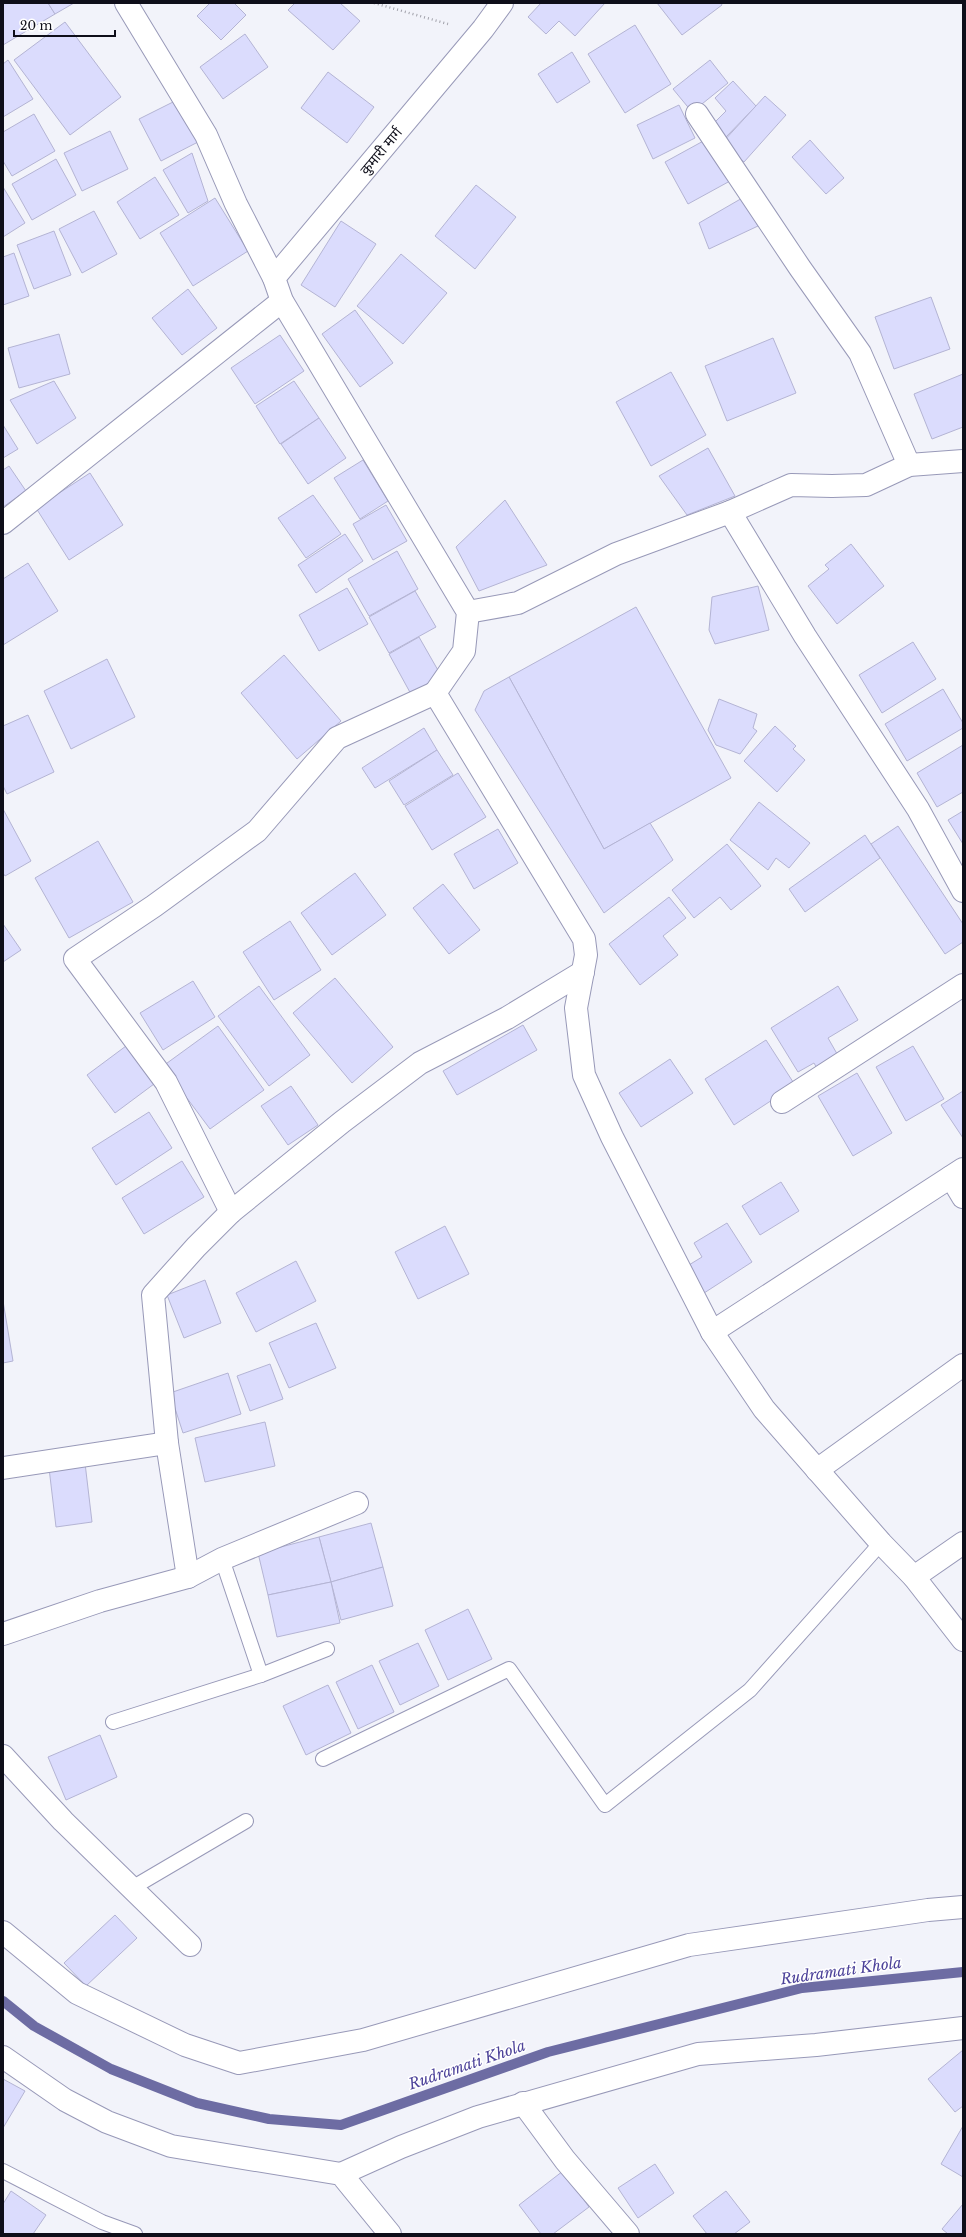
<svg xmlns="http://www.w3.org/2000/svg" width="966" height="2237" viewBox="0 0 966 2237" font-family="'Libre Baskerville','Noto Sans Devanagari',serif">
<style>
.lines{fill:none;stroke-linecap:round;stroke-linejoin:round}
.stream{stroke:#6d6ca3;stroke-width:10}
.building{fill:#dbdcfd;stroke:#b4b4d4}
.service-casing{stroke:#9899b8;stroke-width:16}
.minor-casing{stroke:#9899b8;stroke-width:24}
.tertiary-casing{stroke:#9899b8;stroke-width:24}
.path{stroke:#a1a1aa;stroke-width:2.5;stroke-dasharray:1 3;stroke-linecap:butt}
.service{stroke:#fff;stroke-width:14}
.minor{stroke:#fff;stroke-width:22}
.tertiary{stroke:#fff;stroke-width:22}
.labels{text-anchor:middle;stroke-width:3;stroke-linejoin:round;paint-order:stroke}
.street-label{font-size:14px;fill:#0e0e19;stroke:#fff}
.water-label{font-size:15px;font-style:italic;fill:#4d439a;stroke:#fff}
</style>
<rect width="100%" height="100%" fill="#f2f3fa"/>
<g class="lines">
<path class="stream" d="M3,2001L34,2026L111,2069L197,2103L269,2119L341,2125L548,2052L802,1988L963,1972"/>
</g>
<g class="building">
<path d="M3,3H48L55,14L3,45Z"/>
<path d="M48,3H74L55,14Z"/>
<path d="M210,3H234L246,15L221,40L197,16Z"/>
<path d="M295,3H340L360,21L333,50L288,10Z"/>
<path d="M541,3H605L575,36L559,21L546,34L528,17Z"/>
<path d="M657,3H721L722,5L682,35Z"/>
<path d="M65,22L121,97L70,135L14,60Z"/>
<path d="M635,25L671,84L625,113L588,54Z"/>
<path d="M245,34L268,67L223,99L200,67Z"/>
<path d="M572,52L590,82L557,103L538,74Z"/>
<path d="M8,60L33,99L3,117V64Z"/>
<path d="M710,60L728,83L692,112L673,89Z"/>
<path d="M328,72L374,107L347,143L301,108Z"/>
<path d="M733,81L756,106L726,137L713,124L726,111L715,98Z"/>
<path d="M765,96L786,115L744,162L722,143Z"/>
<path d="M177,100L198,142L161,161L139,119Z"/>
<path d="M679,105L695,138L653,159L637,125Z"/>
<path d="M34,114L55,151L12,176L3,161V132Z"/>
<path d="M110,131L128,169L82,191L64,153Z"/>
<path d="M707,139L730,181L688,204L665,162Z"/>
<path d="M810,140L844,178L826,194L792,157Z"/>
<path d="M192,153L208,201L188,213L163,170Z"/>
<path d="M56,159L76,195L32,220L12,184Z"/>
<path d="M155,177L179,215L140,239L117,202Z"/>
<path d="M476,185L516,217L475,269L435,236Z"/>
<path d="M3,187L25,223L3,237Z"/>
<path d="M744,197L758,226L709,249L699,223Z"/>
<path d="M215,198L248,251L193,286L160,233Z"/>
<path d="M94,211L117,254L82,273L59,229Z"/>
<path d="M341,221L376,244L335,307L301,285Z"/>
<path d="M54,231L71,275L34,289L17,245Z"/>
<path d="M14,253L29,296L3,305V257Z"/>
<path d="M401,254L447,293L403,344L357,306Z"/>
<path d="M188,289L217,328L182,355L152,318Z"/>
<path d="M931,297L950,349L894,369L875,317Z"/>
<path d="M355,310L393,363L360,387L322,334Z"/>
<path d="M59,334L70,374L19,388L8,348Z"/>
<path d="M280,335L304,371L255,404L231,368Z"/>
<path d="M773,338L796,393L727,421L705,366Z"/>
<path d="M671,372L706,435L651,466L616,402Z"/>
<path d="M963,374V427L932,439L914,394Z"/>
<path d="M54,381L76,418L37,444L10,400Z"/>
<path d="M294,381L319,418L280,444L256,406Z"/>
<path d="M319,418L346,458L308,484L281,444Z"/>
<path d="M3,425L18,449L3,458Z"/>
<path d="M708,448L735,496L687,515L659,476Z"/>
<path d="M363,460L388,501L360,519L334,478Z"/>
<path d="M9,466L26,491L3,507V470Z"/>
<path d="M90,473L123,525L69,560L36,508Z"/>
<path d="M313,495L341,534L306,558L278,518Z"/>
<path d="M505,500L547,565L479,591L456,547Z"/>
<path d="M386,505L407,541L373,560L353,524Z"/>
<path d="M345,534L363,561L316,593L298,565Z"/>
<path d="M851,544L884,586L837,624L808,586L829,569L825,565Z"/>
<path d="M397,551L418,589L369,616L348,579Z"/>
<path d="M28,563L58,611L3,645V579Z"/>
<path d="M758,586L769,630L715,644L709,630L712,597Z"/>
<path d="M347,588L368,624L319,651L299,615Z"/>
<path d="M415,591L436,627L389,653L369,617Z"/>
<path d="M636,607L731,778L604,849L509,677Z"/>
<path d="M419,637L443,679L412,696L389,654Z"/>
<path d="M913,642L936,679L882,713L859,675Z"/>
<path d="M284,655L341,721L297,759L241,693Z"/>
<path d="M107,659L135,717L71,749L44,691Z"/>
<path d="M509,677L604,849L650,823L673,860L604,913L475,710L484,691Z"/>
<path d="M943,689L963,723V728L907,761L885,724Z"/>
<path d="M719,699L757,714L753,728L757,731L740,754L716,745L708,730Z"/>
<path d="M28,715L54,772L7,794L3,786V726Z"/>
<path d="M775,726L796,746L793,749L805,760L777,792L744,761Z"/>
<path d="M424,728L437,750L375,788L362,768Z"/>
<path d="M963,745V792L937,807L917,773Z"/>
<path d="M437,750L453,775L404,805L389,781Z"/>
<path d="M458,773L486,817L432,850L405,806Z"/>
<path d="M759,802L810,843L789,868L776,858L768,870L730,840Z"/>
<path d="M3,809L31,861L5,876L3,873Z"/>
<path d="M963,811V844L948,820Z"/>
<path d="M898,826L963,924V942L945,954L871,844Z"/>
<path d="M498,829L518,863L474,889L454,854Z"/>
<path d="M865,835L880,858L805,912L789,889Z"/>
<path d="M98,841L133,902L69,938L35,878Z"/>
<path d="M727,844L761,886L731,910L720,897L694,918L672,890Z"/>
<path d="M355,873L386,915L332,955L301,913Z"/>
<path d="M443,884L480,930L449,954L413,908Z"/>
<path d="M669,897L686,918L663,936L678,955L640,985L609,944Z"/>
<path d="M290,921L321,970L274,1000L243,952Z"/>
<path d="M3,924L21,950L3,962Z"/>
<path d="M335,978L393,1047L352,1083L293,1013Z"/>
<path d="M193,981L215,1017L163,1050L140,1013Z"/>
<path d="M259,986L310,1055L269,1086L218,1016Z"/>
<path d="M838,986L858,1020L828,1038L840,1059L819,1072L814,1063L798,1072L771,1028Z"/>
<path d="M523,1025L537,1050L457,1095L443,1071Z"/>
<path d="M218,1026L264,1090L210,1129L163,1066Z"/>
<path d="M766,1040L795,1085L734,1125L705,1079Z"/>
<path d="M126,1046L154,1084L115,1113L87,1075Z"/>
<path d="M913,1046L944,1099L906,1121L876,1067Z"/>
<path d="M670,1059L693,1093L641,1127L619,1093Z"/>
<path d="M857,1073L892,1133L853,1156L818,1096Z"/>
<path d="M291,1086L318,1125L288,1145L261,1106Z"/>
<path d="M963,1091V1138L941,1105Z"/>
<path d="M149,1112L172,1148L116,1185L92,1148Z"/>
<path d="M182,1161L204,1197L144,1234L122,1198Z"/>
<path d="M781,1182L799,1211L760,1235L742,1206Z"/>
<path d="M727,1223L752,1262L701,1295L684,1268L702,1257L694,1243Z"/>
<path d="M445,1226L469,1274L418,1299L395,1252Z"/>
<path d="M296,1261L316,1301L256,1332L236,1293Z"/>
<path d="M205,1280L221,1323L184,1338L167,1295Z"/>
<path d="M3,1301L13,1361L3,1363Z"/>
<path d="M316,1323L336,1368L289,1388L269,1343Z"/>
<path d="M270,1364L283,1399L250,1411L237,1376Z"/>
<path d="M228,1373L241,1414L183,1433L170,1393Z"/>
<path d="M265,1422L275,1466L205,1482L195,1438Z"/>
<path d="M85,1463L92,1522L56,1527L49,1468Z"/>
<path d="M371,1523L383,1567L331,1582L319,1537Z"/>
<path d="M319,1537L331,1582L268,1595L258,1553Z"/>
<path d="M383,1567L393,1606L341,1620L331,1582Z"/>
<path d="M331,1582L340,1623L277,1637L268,1595Z"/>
<path d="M468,1609L492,1659L448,1680L425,1630Z"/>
<path d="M418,1643L439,1686L400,1705L379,1661Z"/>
<path d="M372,1665L394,1712L358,1729L336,1682Z"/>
<path d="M328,1685L351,1733L306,1755L283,1706Z"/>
<path d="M100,1735L117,1777L66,1800L48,1757Z"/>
<path d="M115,1915L137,1938L86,1986L64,1963Z"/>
<path d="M963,2050V2106L955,2112L928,2079Z"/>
<path d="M3,2079L25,2091L3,2128Z"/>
<path d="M963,2126V2177L941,2164Z"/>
<path d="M655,2164L674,2193L638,2218L618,2188Z"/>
<path d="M563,2171L589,2207L553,2234H541L519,2205Z"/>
<path d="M11,2191L46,2215L33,2234H3V2204Z"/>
<path d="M726,2191L750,2222L734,2234H707L693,2216Z"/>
<path d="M963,2204V2234H948L942,2229Z"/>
</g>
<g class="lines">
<defs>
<g id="service">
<path d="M222,1559L261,1675"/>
<path d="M113,1722L261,1675L327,1649"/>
<path d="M323,1759L509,1669L605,1805L750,1690L881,1543"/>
<path d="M132,1888L246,1821"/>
<path d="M3,2171L102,2222L135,2234"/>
</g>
<g id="minor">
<path d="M697,114L800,268L860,353L909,465"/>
<path d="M730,512L805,636L918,809L963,891"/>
<path d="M3,523L282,301"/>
<path d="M468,612L518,603L616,554L730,512L791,485L832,486L866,485L909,465L963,461"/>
<path d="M782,1102L963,985"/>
<path d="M951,1177L963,1197"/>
<path d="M231,1212L166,1082L75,959L154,906L257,831L337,738L435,693"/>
<path d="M712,1332L963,1169"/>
<path d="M3,1468L167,1443"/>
<path d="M817,1470L963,1365"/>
<path d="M188,1577L167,1443L153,1295L196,1247L231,1212L342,1122L420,1063L507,1018L583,972"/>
<path d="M914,1577L963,1543"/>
<path d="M3,1634L100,1601L188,1577L222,1559L357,1503"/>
<path d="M3,1756L63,1821L190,1945"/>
<path d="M3,2057L65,2100L107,2122L171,2146L341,2174L390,2234"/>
<path d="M523,2103L565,2160L628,2234"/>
<path d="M341,2174L401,2147L478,2117L698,2054L816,2045L963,2028"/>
</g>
<g id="tertiary">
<path d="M126,3L206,135L236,204L274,278"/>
<path d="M502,3L483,29L274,278L282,301L468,612L464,651L435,693L584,939L586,955L576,1008L584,1075L612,1137L712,1332L764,1409L881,1543L914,1577L963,1640"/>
<path d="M3,1932L77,1993L185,2045L239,2063L363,2040L689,1945L928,1910L963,1907"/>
</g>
</defs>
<use href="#service" class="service-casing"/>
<use href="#minor" class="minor-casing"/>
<use href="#tertiary" class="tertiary-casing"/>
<path class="path" d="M374,3L448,24"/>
<use href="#service" class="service"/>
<use href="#minor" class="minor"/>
<use href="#tertiary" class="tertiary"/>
</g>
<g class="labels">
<g class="street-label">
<text transform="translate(381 151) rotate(-50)" y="5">कुमारी मार्ग</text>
</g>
<g class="water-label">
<text transform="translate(841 1971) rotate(-8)" y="5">Rudramati Khola</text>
<text transform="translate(467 2065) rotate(-19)" y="5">Rudramati Khola</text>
</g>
</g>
<rect width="966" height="2237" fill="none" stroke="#0e0e19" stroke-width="8"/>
<path d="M14 30v6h101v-6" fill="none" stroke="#0e0e19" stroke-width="2"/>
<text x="20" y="30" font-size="12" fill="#0e0e19" stroke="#ffffff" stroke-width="3" paint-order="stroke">20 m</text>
</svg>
